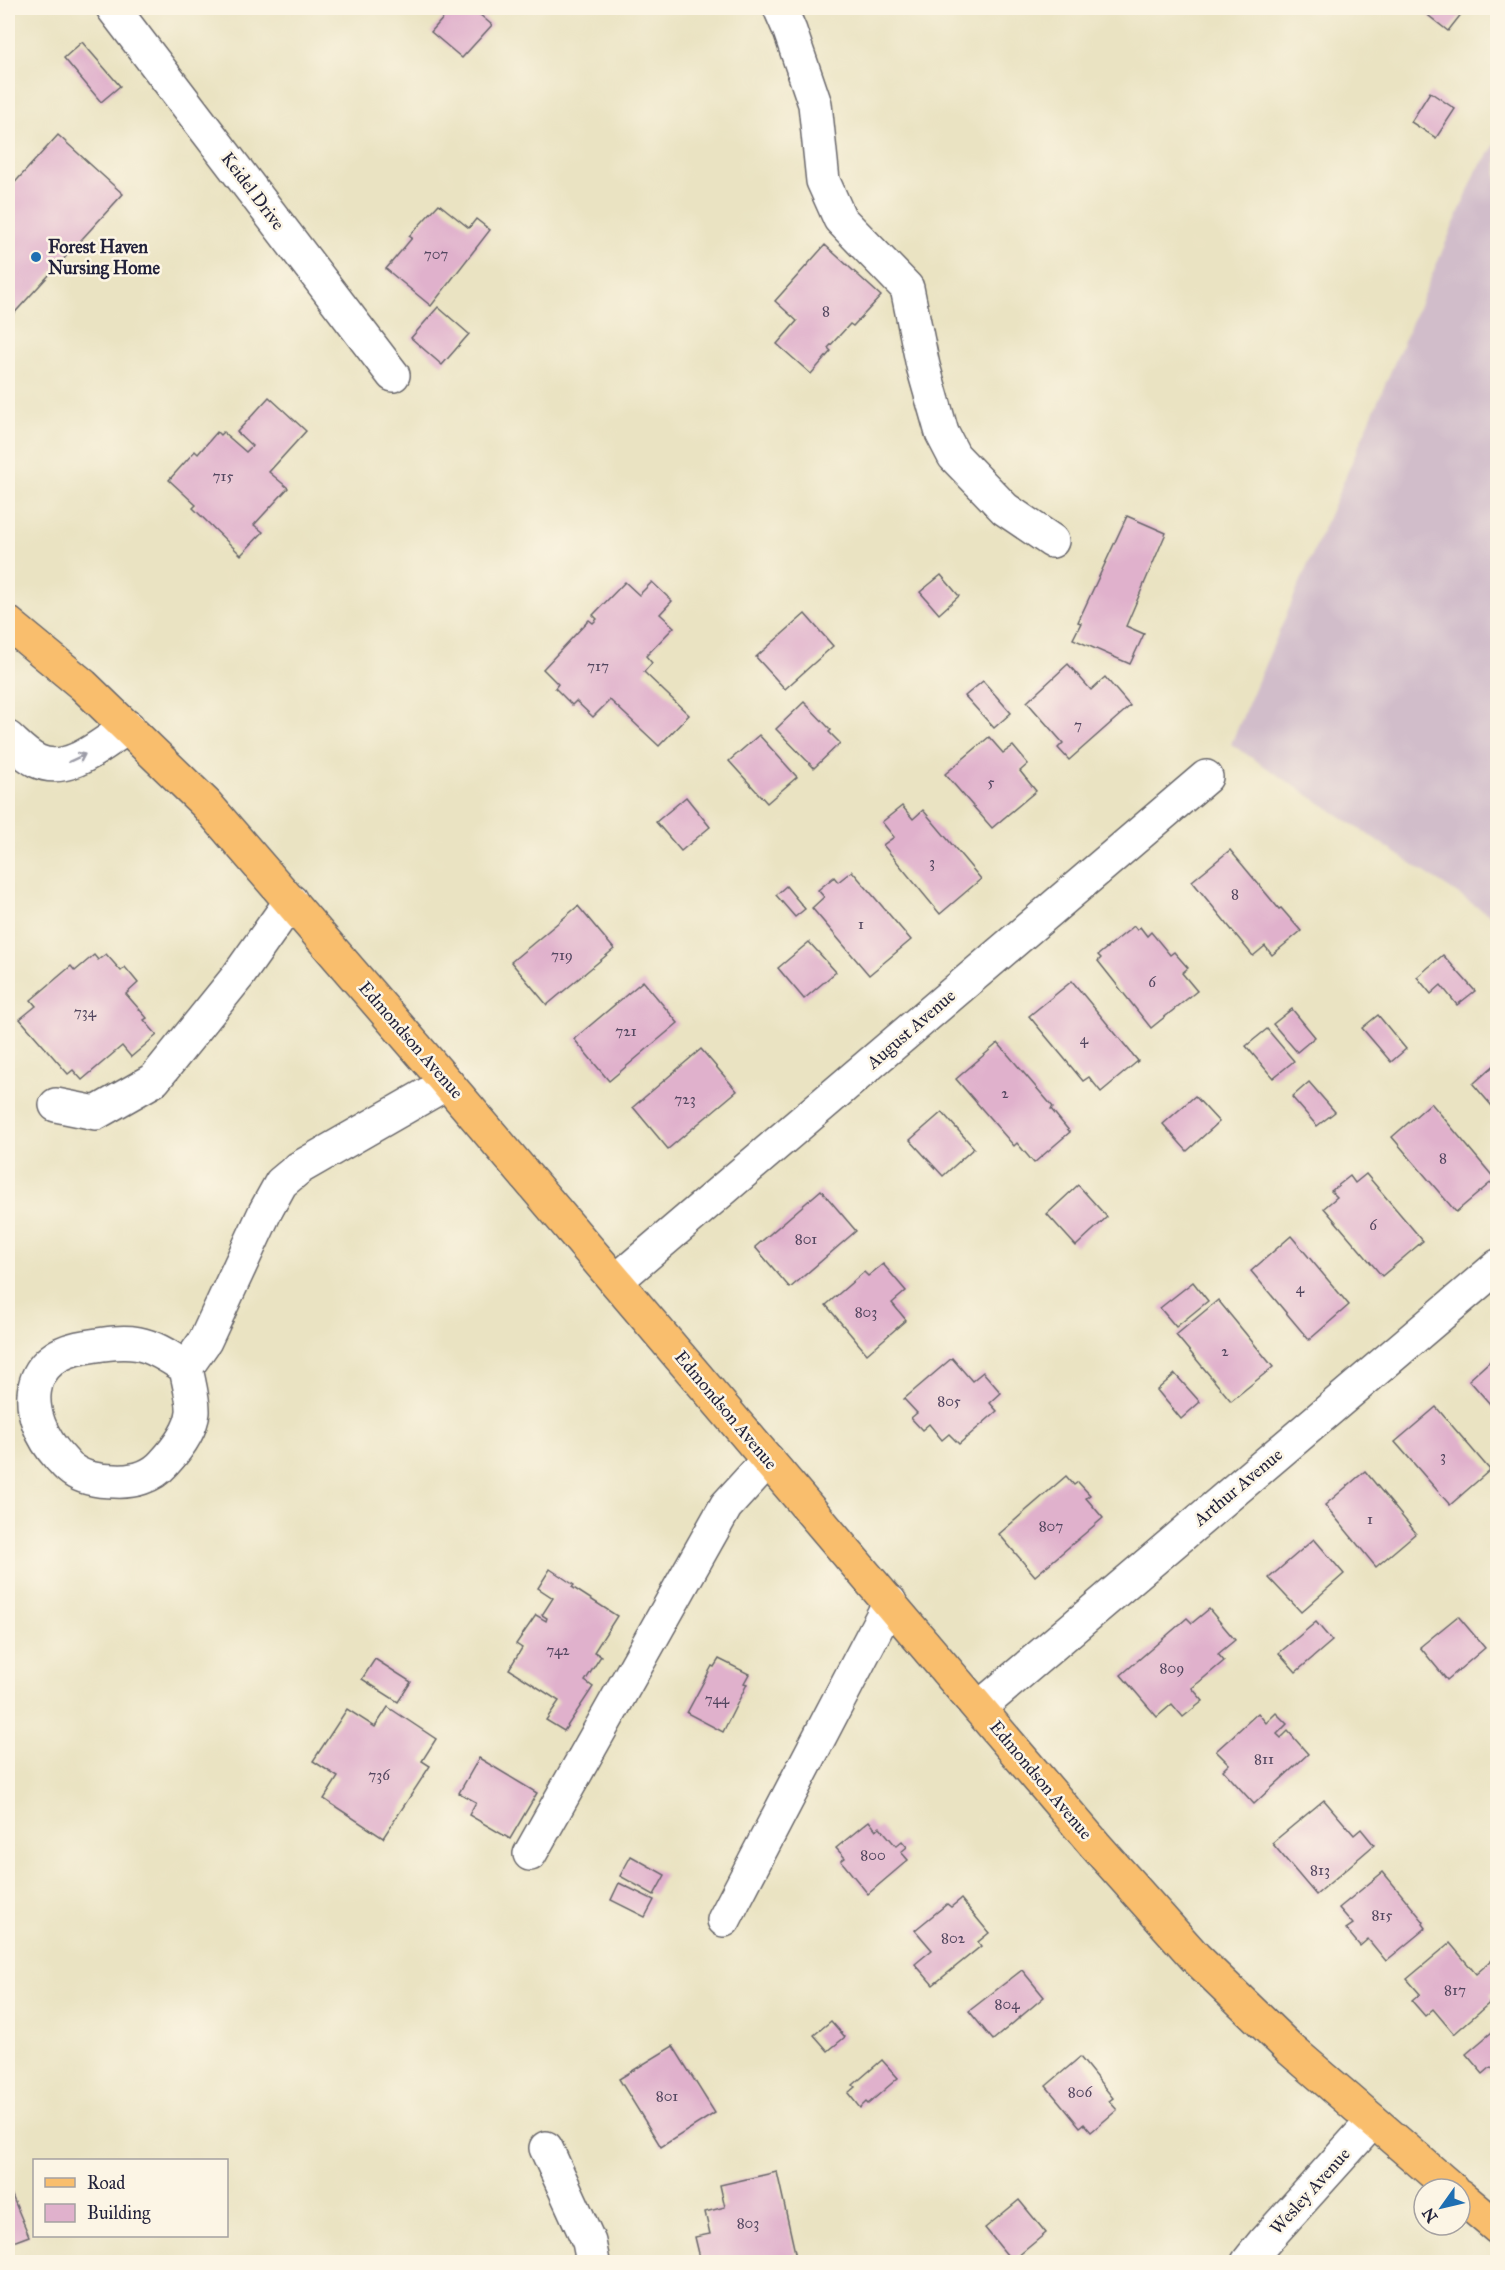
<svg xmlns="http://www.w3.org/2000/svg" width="1505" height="2270" viewBox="0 0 1505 2270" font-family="'IM FELL Great Primer',serif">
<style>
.industrial{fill:#d1bdca}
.building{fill:#e0b1cc}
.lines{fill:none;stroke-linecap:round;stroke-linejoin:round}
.minor-casing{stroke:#68666a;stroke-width:36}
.major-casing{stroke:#68666a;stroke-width:36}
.minor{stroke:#fff;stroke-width:33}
.major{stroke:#f9be6d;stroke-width:33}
.oneway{stroke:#9c9ca7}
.poi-dot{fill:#1f6fb2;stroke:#fcf5e5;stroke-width:2}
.labels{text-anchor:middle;stroke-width:5;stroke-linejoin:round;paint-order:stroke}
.number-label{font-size:15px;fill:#52465f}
.street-label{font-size:18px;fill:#22223b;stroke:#fcf5e5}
.poi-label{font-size:18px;font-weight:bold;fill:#22223b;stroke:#fcf5e5;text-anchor:start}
</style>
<rect width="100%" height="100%" fill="#fcf5e5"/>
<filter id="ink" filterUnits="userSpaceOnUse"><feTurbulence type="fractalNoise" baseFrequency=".0167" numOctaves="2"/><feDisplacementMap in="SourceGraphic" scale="12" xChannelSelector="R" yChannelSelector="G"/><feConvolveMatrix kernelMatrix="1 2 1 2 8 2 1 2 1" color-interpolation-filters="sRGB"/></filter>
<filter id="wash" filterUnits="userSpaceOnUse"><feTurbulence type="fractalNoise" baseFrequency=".008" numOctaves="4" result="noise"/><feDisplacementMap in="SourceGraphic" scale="24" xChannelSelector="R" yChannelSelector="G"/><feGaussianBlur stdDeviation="1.35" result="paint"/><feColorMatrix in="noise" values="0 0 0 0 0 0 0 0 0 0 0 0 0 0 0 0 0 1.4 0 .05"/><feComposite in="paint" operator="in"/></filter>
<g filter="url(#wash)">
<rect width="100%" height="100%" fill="#eae3c2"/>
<path class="industrial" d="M1497,142V920L1231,744L1477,170Z"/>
<g id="blocks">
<g class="building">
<path d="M452,8H472L492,25L462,58L431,32Z"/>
<path d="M1427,8H1466L1448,31L1424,12Z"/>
<path d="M82,42L120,86L101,102L64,58Z"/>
<path d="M1430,92L1455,109L1436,138L1411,122Z"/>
<path d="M58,135L123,194L8,320V190Z"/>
<path d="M439,204L469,228L476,219L490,230L431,306L386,269L412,238L409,236Z"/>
<path d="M825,245L881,296L853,326L850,324L828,348L831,351L811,374L777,344L797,321L775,301Z"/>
<path d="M438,307L469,334L442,365L411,338Z"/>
<path d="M269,397L306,431L269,472L288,488L254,525L263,532L241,555L193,508L196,505L169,480L195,451L198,454L217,432L220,435L223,432L246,452L252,446L237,432Z"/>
<path d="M1127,516L1166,533L1126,626L1144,634L1130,664L1073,639L1081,623L1078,622Z"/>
<path d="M941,575L959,596L939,614L920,592Z"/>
<path d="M625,582L639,595L652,582L672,601L660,614L674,627L646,656L652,663L644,672L689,715L659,746L610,700L593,717L576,701L572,705L555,688L558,684L543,669L589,620L593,623L597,619L593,615Z"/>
<path d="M805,614L833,646L785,689L756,657Z"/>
<path d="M1068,664L1091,690L1105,677L1130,706L1069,760L1058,748L1063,743L1027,702Z"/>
<path d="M983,681L1011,713L994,728L965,696Z"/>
<path d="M804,702L831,730L829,732L840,743L814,768L776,729Z"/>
<path d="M759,735L797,777L767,803L729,761Z"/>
<path d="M989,737L1003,753L1013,746L1028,764L1020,771L1036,791L992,828L945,774Z"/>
<path d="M686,797L710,827L681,851L656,822Z"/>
<path d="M902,806L913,819L923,810L981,879L940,914L883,845L894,837L882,822Z"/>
<path d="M1230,850L1279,909L1281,908L1301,931L1272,955L1265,946L1253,956L1192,881Z"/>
<path d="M852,871L911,940L869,975L812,908L824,897L818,890L834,877L838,882Z"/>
<path d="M786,886L805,909L795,917L776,895Z"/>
<path d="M578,906L614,949L547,1005L511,962Z"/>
<path d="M1134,926L1137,930L1140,927L1147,936L1151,932L1170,955L1174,952L1188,968L1182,973L1197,991L1151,1028L1098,961L1101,958L1098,955Z"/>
<path d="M809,942L836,972L804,999L778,968Z"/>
<path d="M106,954L121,971L125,967L138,983L126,994L147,1018L144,1020L157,1035L131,1057L122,1046L82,1080L73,1070L68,1074L20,1019L36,1006L31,1000L71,966L75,971L94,955L98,960Z"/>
<path d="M1443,955L1475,991L1457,1005L1441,985L1431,994L1417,977Z"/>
<path d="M643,981L678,1023L609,1081L574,1039Z"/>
<path d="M1072,981L1138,1061L1101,1092L1089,1077L1083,1081L1029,1016Z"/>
<path d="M1292,1009L1315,1037L1297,1052L1273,1024Z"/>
<path d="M1378,1015L1406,1049L1391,1062L1362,1028Z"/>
<path d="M1267,1029L1294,1061L1273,1078L1246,1046Z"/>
<path d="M998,1043L1053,1107L1051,1109L1070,1132L1034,1163L1017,1143L1014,1146L956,1079Z"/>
<path d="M701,1049L737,1091L668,1149L633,1107Z"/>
<path d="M1498,1062V1113L1473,1084Z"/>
<path d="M1309,1082L1335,1112L1317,1126L1292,1097Z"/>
<path d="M1195,1096L1219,1122L1187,1151L1163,1124Z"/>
<path d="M1431,1103L1495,1179L1456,1212L1392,1137Z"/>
<path d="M942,1112L974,1148L943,1176L910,1140Z"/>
<path d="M1366,1174L1423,1241L1382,1276L1324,1208L1337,1197L1331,1191L1350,1176L1355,1183Z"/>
<path d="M1078,1185L1107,1217L1076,1246L1047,1214Z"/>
<path d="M821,1190L856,1231L790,1288L755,1247Z"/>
<path d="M1291,1236L1349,1305L1309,1340L1251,1271Z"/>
<path d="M883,1264L906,1291L892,1303L906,1320L867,1354L826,1305L864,1272L868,1276Z"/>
<path d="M1193,1282L1208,1301L1176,1327L1160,1308Z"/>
<path d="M1218,1300L1273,1367L1231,1401L1176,1335Z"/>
<path d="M1498,1354V1413L1469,1380Z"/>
<path d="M952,1358L972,1381L983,1372L1001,1393L990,1403L997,1411L959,1444L949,1434L942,1440L929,1424L922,1430L911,1418L917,1413L904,1399Z"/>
<path d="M1175,1374L1200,1402L1181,1419L1157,1390Z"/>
<path d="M1436,1407L1490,1470L1450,1505L1395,1442Z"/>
<path d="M1365,1471L1416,1533L1376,1567L1325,1505Z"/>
<path d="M1066,1476L1074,1485L1078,1482L1090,1495L1086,1498L1103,1518L1035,1576L999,1534Z"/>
<path d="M1314,1539L1344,1574L1301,1612L1269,1578Z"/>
<path d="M550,1569L574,1585L572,1587L617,1616L594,1652L601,1656L585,1681L593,1687L564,1731L546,1720L559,1701L509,1669L522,1648L516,1644L536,1615L546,1621L547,1618L542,1615L553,1598L538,1588Z"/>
<path d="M1209,1609L1235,1640L1218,1654L1224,1661L1192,1688L1203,1701L1183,1717L1172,1704L1157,1717L1121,1675L1187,1618L1192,1623Z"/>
<path d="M1458,1616L1485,1648L1447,1680L1420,1647Z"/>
<path d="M1316,1622L1332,1641L1296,1672L1279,1653Z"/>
<path d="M375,1659L411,1682L398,1702L362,1679Z"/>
<path d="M719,1659L749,1674L744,1683L747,1684L723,1732L687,1713L712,1666L714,1667Z"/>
<path d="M388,1707L436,1739L422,1761L430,1766L383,1838L324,1799L338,1777L313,1761L347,1709L375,1727Z"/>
<path d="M1258,1713L1266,1723L1276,1713L1287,1724L1277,1734L1281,1738L1288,1731L1308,1754L1254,1804L1223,1770L1229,1764L1216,1751Z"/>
<path d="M479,1758L537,1793L510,1839L469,1815L476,1802L459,1793Z"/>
<path d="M1324,1800L1354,1835L1361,1829L1374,1845L1316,1895L1272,1843Z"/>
<path d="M869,1821L876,1830L880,1827L896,1846L902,1841L907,1847L901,1852L908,1860L868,1894L841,1861L845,1858L836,1848Z"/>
<path d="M631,1856L665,1875L654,1895L620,1876Z"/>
<path d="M1383,1872L1424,1922L1423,1924L1426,1928L1386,1961L1368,1939L1360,1946L1346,1929L1353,1924L1339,1908Z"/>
<path d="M619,1883L654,1900L645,1917L611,1900Z"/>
<path d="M961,1899L989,1933L978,1942L981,1946L933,1985L915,1964L932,1950L915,1930L947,1904L951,1907Z"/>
<path d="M1450,1943L1476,1974L1492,1960L1498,1967V1987L1490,1994L1494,1999L1454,2034L1433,2009L1425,2016L1412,2001L1420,1994L1407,1979Z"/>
<path d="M1022,1970L1044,1997L993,2040L969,2011Z"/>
<path d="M831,2021L845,2037L828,2051L814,2035Z"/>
<path d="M1498,2027V2075L1491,2067L1483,2074L1466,2054Z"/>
<path d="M673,2046L715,2113L661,2147L619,2079Z"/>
<path d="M1080,2057L1113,2098L1109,2101L1117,2110L1091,2132L1084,2124L1080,2127L1046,2086Z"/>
<path d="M882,2060L898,2078L868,2104L866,2102L860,2108L848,2093L855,2087L853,2085Z"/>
<path d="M777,2172L796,2257L772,2262H701L695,2237L710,2234L705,2212L725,2207L720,2185Z"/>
<path d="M8,2186L29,2236L8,2244Z"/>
<path d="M1019,2200L1046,2233L1012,2261L985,2228Z"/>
</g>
</g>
</g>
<g filter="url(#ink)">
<use href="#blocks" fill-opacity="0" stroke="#68666a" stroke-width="1.5"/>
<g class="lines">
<defs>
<g id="minor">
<path d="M113,8L393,375"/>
<path d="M780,8L790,31L815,104L823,181L840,219L907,288L923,366L942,433L954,456L1005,509L1052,541"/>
<path d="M8,738C16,745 26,756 37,761C68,776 103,743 128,727"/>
<path d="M56,1105L96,1113L154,1080L238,976L291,901"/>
<path d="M616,1281L1206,777"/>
<path d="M186,1368C144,1339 133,1339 84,1347C21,1357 23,1417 59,1457C63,1461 67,1467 72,1470C84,1479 100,1481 115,1481C133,1482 152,1477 164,1463C176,1450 191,1431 193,1412C194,1401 188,1380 186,1368L205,1341L265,1212L281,1183L299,1168L447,1083"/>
<path d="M979,1708L1498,1266"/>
<path d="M530,1854L726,1506L768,1460"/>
<path d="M724,1920L890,1602"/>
<path d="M546,2148L589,2242L593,2262"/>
<path d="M1248,2262L1264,2242L1373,2121"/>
</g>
<g id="major">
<path d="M8,623L83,685L206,804L447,1083L1095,1845L1195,1957L1290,2049L1452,2189"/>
<path d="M1460,2196L1498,2228"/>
</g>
</defs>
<use href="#minor" class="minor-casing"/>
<use href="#major" class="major-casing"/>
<use href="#minor" class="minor"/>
<use href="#major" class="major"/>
</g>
<defs><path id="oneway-shaft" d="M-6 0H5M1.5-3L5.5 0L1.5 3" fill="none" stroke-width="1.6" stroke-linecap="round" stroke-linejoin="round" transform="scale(1.5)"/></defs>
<use class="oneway" href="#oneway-shaft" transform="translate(77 758) rotate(-25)"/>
</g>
<circle class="poi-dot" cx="36" cy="257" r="6"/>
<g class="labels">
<g class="number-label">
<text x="436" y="259">707</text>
<text x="826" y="316">8</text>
<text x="223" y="481">715</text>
<text x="598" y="671">717</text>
<text x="1078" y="730">7</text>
<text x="991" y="787">5</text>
<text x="932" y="867">3</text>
<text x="1235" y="899">8</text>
<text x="861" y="929">1</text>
<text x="562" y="960">719</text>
<text x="1152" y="987">6</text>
<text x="85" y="1017">734</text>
<text x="626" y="1036">721</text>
<text x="1084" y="1044">4</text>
<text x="1005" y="1098">2</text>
<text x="685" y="1104">723</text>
<text x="1443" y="1163">8</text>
<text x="1373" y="1230">6</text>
<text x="806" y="1244">801</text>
<text x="1300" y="1293">4</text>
<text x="866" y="1317">803</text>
<text x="1225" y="1356">2</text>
<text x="949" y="1406">805</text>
<text x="1443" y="1461">3</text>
<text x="1370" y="1524">1</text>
<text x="1051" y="1531">807</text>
<text x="558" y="1655">742</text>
<text x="1172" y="1673">809</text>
<text x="717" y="1704">744</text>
<text x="1264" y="1764">811</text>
<text x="379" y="1780">736</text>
<text x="873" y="1860">800</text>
<text x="1320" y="1875">813</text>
<text x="1382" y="1920">815</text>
<text x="953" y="1943">802</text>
<text x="1455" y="1995">817</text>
<text x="1007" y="2009">804</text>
<text x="1080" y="2097">806</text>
<text x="667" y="2101">801</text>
<text x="748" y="2228">803</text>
</g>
<g class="street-label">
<text transform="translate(253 191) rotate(53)" y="6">Keidel Drive</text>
<text transform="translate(911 1029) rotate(-41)" y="6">August Avenue</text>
<text transform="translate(411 1040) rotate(49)" y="6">Edmondson Avenue</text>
<text transform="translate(726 1410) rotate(50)" y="6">Edmondson Avenue</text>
<text transform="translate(1238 1487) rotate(-40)" y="6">Arthur Avenue</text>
<text transform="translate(1041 1780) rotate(50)" y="6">Edmondson Avenue</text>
<text transform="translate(1310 2191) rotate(-48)" y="6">Wesley Avenue</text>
</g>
<g class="poi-label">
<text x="48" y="253">Forest Haven<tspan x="48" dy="21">Nursing Home</tspan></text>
</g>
</g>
<rect width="1505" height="2270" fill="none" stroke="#fcf5e5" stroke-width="30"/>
<rect x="33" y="2159" width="195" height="78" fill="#fcf5e5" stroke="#a5a1a1" stroke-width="1.5"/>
<rect x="45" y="2178" width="30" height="9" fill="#f9be6d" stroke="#a5a1a1" stroke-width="1.5"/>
<text x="87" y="2189" font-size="18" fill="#22223b">Road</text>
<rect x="45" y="2204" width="30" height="18" fill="#e0b1cc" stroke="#a5a1a1" stroke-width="1.5"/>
<text x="87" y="2219" font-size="18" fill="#22223b">Building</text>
<g transform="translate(1442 2207) rotate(236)"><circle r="28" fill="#fcf5e5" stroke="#a5a1a1" stroke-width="1.5"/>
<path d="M0-4.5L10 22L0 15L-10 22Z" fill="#1f6fb2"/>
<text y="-9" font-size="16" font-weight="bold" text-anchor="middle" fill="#22223b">N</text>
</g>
</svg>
